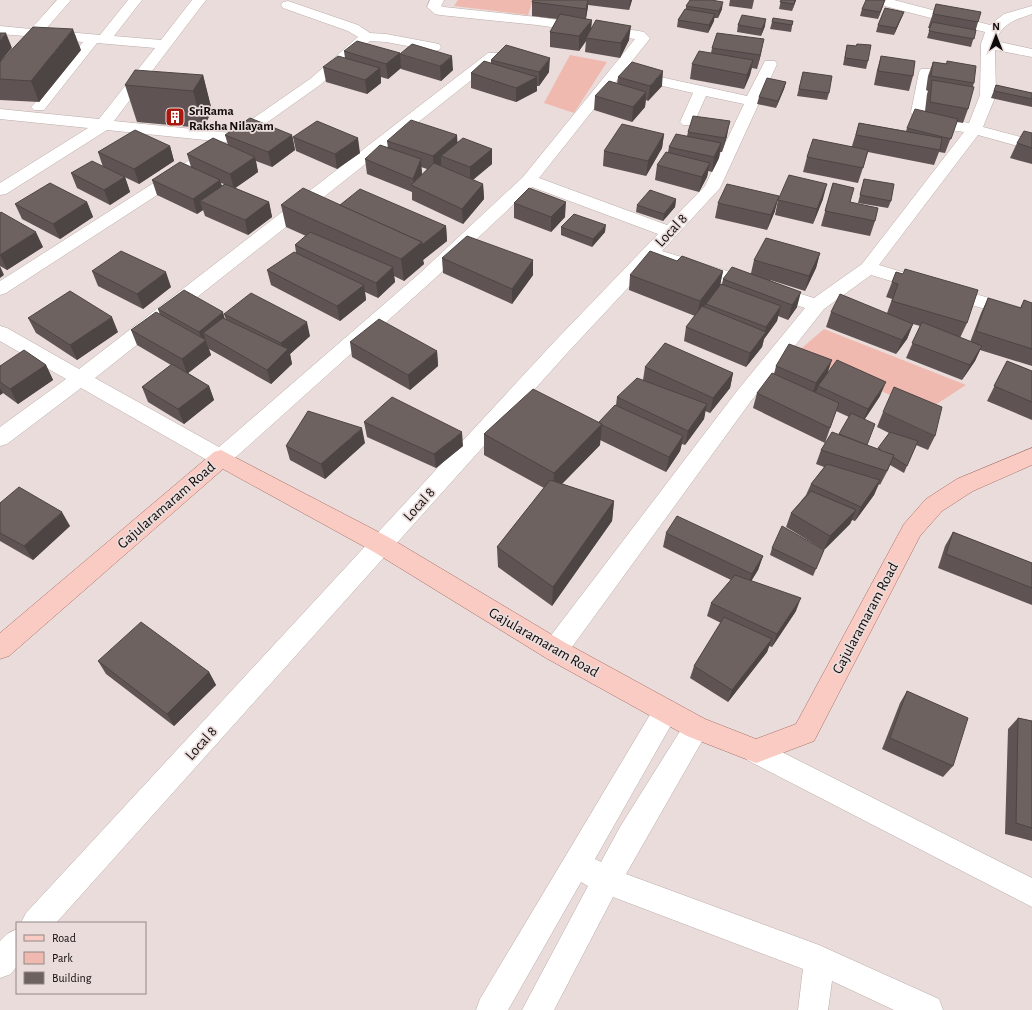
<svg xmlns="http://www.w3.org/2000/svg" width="1032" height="1010" viewBox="0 0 1032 1010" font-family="'Alegreya Sans',sans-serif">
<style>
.green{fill:#f0b9af}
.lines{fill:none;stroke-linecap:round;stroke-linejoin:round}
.minor-casing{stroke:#b9aca9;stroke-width:1}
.major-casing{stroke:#a57168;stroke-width:1}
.minor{fill:#fff;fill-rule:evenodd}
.major{fill:#facbc3;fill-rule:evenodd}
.wall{fill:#5f5453;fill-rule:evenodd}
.shaded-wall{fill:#4d4543}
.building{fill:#6e6260;stroke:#4d4543}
.labels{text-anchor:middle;stroke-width:3.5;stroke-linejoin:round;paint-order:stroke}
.far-poi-label{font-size:13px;font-weight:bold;fill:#0f0a0a;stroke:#eadcda;text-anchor:start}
.street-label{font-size:15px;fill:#0f0a0a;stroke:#eadcda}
</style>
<rect width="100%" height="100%" fill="#eadcda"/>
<g class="green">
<path d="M458,0H533L528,15L454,6Z"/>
<path d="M570,55L607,62L574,113L544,103Z"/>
<path d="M824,329L966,385L926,411L796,353Z"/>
</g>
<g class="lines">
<defs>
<g id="minor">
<path d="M57,0H71L45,30L100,35L128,0H142L114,36L161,40L192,0H206L114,121L232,133L310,79L358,37L348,31L283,8L281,5L283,2L288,1L358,25L370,33L386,34L434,43L439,44L441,47L439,50L434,51L386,42L370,41L320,85L241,141L235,143L107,130L6,194L0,195V183L88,128L0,119V109L99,119L155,48L97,43L44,110H34L31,107L34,104L83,42L39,38L5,76L0,77V64L25,36L0,34V26L31,29Z"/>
<path d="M430,0H444L441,6L444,7L537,17L639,31L644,32L650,38L648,41L539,178L667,225L705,186L744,104L706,96L693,125H683L680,122L693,93L628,78L626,75L628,72L633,71L747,96L765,61H775L777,64L720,188L662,251L814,298L862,264L964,132C949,129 915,129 911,112L919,72L921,69H931L933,72L927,112L929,116L969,123L980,95L981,44L985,32L873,3L871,0H894L990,25L1004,14L1032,6V14C1015,20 1002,23 996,41L1032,49V57L995,50L996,95L983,127L1032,140V150L978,135L879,265L1032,311V323L871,275L824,309L751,401L564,658L555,661L546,658L543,650L546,642L737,391L805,308L654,260L569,351L56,923H21L26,913L555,341L658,234L532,187L432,281L228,464L221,466L214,464L81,388L7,444L0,446V427L66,379L0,341V326L7,328L79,369L488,53H498L500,56L498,59L95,378L219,447L420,273L523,177L635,39L537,25L440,15L435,14L427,7Z"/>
<path d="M216,145L222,147L224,150L222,153L6,293L0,295V281L210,147Z"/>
<path d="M666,699L675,703L679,711L595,859L601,862L620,827L687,720L696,716L705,720L709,728L705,736L626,874L819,945L939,999L943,1010H894L832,981L828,1010H798L803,969L613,897L554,1010H522L588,886L581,882L508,1010H476L480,999L657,703Z"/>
<path d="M756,739L1032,878V907L747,760L743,751L747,742Z"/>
<path d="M17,929V966L11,974L0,978V941L7,934Z"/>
</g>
<path id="major" d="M1032,448V465L973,491L942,511L920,536L814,741L756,763L687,736L546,658L374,552L223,469L9,656L0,659V633L214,452L221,450L390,538L564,642L705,719L756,739L796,724L904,524L926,499L957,479Z"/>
</defs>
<use href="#minor" class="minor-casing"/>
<use href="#major" class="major-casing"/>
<use href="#minor" class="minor"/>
<use href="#major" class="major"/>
</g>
<g class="wall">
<path d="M533,0H632L629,10L588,5L586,19L591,28L629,40L620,58L585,52L586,41L579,51L550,47V32L557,19L532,16V2Z"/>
<path d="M730,0H754L752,9L729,6Z"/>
<path d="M781,0H796L792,11L779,9Z"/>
<path d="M884,3L878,19L860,16L862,9Z"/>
<path d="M936,4L978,22L971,47L927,38L930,28H928Z"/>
<path d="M686,6L722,9L718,18H714V21L708,33L677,27L678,20L686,9Z"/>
<path d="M904,12L901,19L894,35L876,32L878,25Z"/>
<path d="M793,21L791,32L770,29L772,22Z"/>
<path d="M738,25L765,26L761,36L737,32Z"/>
<path d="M857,44L868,61L866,69L843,65L847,45L856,46Z"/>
<path d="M712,48L761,54L757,69L752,68L750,75L744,89L690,79L692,64L711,53Z"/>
<path d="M81,50L39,102L0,100V62Z"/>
<path d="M344,51L400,53V54L453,70L441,81L401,69V68L388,79L381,77V83L367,94L326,82L323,67L345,58Z"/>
<path d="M881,56L913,76L909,91L874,85L877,70Z"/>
<path d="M491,60L549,72L539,86H537V91L516,102L471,88V73L491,63Z"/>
<path d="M947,61L974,83L973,86L968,109L963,123L957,122L945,153L939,152L934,165L868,152L858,183L803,172L807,157L852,146L859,123L906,131L907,128L925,111L927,94L928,91L926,90L928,76L933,62L946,64Z"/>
<path d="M803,72L829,93L827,100L797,96Z"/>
<path d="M203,75L212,111L203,128L137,122L125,85Z"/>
<path d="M618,77L662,86L648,101L646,100L645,107L632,122L594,110L595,96L617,84Z"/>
<path d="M786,82L784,89L776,108L757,104L759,97Z"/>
<path d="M996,85L1032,93V107L991,98Z"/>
<path d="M688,132L727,136L722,152H720L719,158L712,172L708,171L707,177L699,192L655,180L657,165L668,152L669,147L687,136Z"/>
<path d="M1032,133V164L1010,158L1017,143Z"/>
<path d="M664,134L662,148L646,176L603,166L604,151Z"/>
<path d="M225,135H292L295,150L272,167L256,161L258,172L235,188L269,202L272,217L248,235L205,216L203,210L197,214L157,195L152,180L191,167L187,154L228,145ZM221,183L224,184L222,186Z"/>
<path d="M293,137L360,153L337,169L296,151Z"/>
<path d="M387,141L458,142L492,149V164L473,180L483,184L484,199L463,224L412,200V192L367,174L365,159L388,148ZM421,167L427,169L422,175V174Z"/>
<path d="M170,146L174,161L139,184L110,170L125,177L130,192L110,205L77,188L71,173L103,167L98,152Z"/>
<path d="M864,179L891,201L888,208L858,203Z"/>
<path d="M833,183L850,202L875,221L870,236L821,226Z"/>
<path d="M676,199L675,207L663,221L636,212L637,205Z"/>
<path d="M823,199L813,224L775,215L778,200Z"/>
<path d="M87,202L93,217L60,239L22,219L15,204Z"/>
<path d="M514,203L565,217L551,232L514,218Z"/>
<path d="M718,203L775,211L767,230L715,218Z"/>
<path d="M281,205H340L446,226L447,241L423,260L424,264L404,281L394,276L395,282L378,298L365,292L366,300L340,321L271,285L267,270L296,253L295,245L306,236L286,227Z"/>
<path d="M0,213L43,247L7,270L0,266Z"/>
<path d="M561,227L605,232L592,247L561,235Z"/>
<path d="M820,253L816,268L805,291L770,280L797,307L788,320L778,316L777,321L764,339L762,347L746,367L684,341L686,327L695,316L629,290L630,275L677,261L723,271L720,284H722L723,279L751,273L754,260Z"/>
<path d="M442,258L533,260V275L512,304L443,273Z"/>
<path d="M92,271L171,287L143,309L98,286Z"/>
<path d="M896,272L967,323L960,338L970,342L981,313L988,298L1020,308L1024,300L1032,303V366L980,350L975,361L962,380L906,358L920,326L913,324L907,339L896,354L826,327L831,312L887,313L892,299L886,297Z"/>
<path d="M158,309L226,320L224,314L310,336L290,354L292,364L271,384L209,349L211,355L188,373L209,386L214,400L184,424L148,402L142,387L171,365L137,345L131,330L160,315Z"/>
<path d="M28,318L118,332L77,360L36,333Z"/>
<path d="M350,342L437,351L438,366L410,390L352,357Z"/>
<path d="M1007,361L1032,371V420L987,401Z"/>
<path d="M46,365L53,380L18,404L3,393L0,395V366Z"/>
<path d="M776,366L828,373L880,396L865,419L867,445L878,449L889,433L877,427L883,412L935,436L928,450L916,445L904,473L890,465L880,485L879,484L874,495L855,521L852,520L850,524L824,550L786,527L791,513L806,495L811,484L824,467L816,464L821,450L839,434L849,417L836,411L825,443L753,408L757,393L774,374Z"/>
<path d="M645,367L733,373L730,388L710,413L705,411L704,419L685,445L682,444L680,451L666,472L600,440V445L562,484L614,501L612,521L552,606L498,567L497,547L544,488L484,455V434L599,422L616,405L617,397L643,380Z"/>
<path d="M364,422L463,446L436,468L367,437Z"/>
<path d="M365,443L325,479L290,460L286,446Z"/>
<path d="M0,503L70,526L33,560L0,541Z"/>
<path d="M953,532L1032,563V605L938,568L945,546Z"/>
<path d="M666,533L763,556L758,570L751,581L796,611L772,647L769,646L767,652L728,702L690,678L694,666L721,623L707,616L711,603L731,580L663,547Z"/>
<path d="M772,548L824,550L813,576L770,555Z"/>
<path d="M98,661L209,672L216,685L174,726L106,674Z"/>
<path d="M907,691L953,766L943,777L882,749L900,703Z"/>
<path d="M1018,718L1032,721V841L1005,834L1008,729Z"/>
</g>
<g class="shaded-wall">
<path d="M588,0V7L585,23L586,9Z"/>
<path d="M630,0H632L629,10Z"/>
<path d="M795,0H796L795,3L792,11Z"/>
<path d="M885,0L884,3L878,19L880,12Z"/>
<path d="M723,2L722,9L718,18L719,11Z"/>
<path d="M904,12L901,19L894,35L896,28Z"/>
<path d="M715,14L714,21L708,33L709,25Z"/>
<path d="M766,19L765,26L761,36L762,29Z"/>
<path d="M592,20L591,34L586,38V41L579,51V36Z"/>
<path d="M631,26L629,40L620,58L621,43Z"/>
<path d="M73,29L81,50L39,102L31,81Z"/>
<path d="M6,33L12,48L0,62V41Z"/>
<path d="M764,39L761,54L757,69L760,55Z"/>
<path d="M400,53L401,68L388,79L386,64Z"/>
<path d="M452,56L453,70L441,81L440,66Z"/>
<path d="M550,58L549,72L539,86V72Z"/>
<path d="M753,60L750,75L744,89L747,75Z"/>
<path d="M380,68L381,83L367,94L365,80Z"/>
<path d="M663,71L662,86L648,101L650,86Z"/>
<path d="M203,75L212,111L203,128L193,91Z"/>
<path d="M537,77V91L516,102V88Z"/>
<path d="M786,82L784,89L776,108L778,101Z"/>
<path d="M646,92L645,107L632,122L633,107Z"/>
<path d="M730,121L727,136L722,152L725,138Z"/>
<path d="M664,134L662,148L646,176L648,161Z"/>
<path d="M292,135L295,150L272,167L268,152Z"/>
<path d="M457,135L458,149L441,156V165L434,171L433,156Z"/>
<path d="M358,138L360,153L337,169L335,154Z"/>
<path d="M721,143L719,158L712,172L714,157Z"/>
<path d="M170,146L174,161L139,184L134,169Z"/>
<path d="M492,149V164L470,182V167Z"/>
<path d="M255,157L258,172L234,189L230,174Z"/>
<path d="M421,159L422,174L417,188L414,186L413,179Z"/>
<path d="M710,163L707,177L699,192L702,177Z"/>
<path d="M125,177L130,192L110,205L104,190Z"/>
<path d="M220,180L224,195L200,201L203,210L197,214L193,199Z"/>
<path d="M483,184L484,199L463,224L462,209Z"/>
<path d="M827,184L823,199L813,224L817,209Z"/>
<path d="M779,196L775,211L767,230L771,215Z"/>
<path d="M676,199L675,207L663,221L664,214Z"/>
<path d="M87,202L93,217L60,239L53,224Z"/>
<path d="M269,202L272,217L248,235L245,220Z"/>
<path d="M566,202L565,217L551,232V217Z"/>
<path d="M606,225L605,232L592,247L593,239Z"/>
<path d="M446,226L447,241L423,260L424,264L404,281L401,259L422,242Z"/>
<path d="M36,232L43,247L7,270L0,255Z"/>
<path d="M820,253L816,268L805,291L809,276Z"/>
<path d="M533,260V275L512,304V289Z"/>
<path d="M0,266L4,275L0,278Z"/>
<path d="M393,267L395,282L378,298L376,283Z"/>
<path d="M723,271L720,286L706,304L705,305L697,316L700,301Z"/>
<path d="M166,272L171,287L143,309L137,294Z"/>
<path d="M364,285L366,300L340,321L337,306Z"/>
<path d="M801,292L797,307L788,320L792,305Z"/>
<path d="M781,306L777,321L764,339L762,347L746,367L750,353L764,334L766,327Z"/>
<path d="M223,312L227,327L203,333L211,355L187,374L182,359L203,343L199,332Z"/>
<path d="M112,317L118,332L77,360L70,345Z"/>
<path d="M307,322L310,336L290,354L292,364L271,384L267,370L284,353L281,343Z"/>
<path d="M913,324L907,339L896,354L902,340Z"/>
<path d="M982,346L975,361L962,380L970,365Z"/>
<path d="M437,351L438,366L410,390L408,375Z"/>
<path d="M832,360L827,375L818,386L817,390L811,398L816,383Z"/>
<path d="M46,365L53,380L18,404L10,389Z"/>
<path d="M733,373L730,388L710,413L713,398Z"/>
<path d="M886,382L880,396L862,423L868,409Z"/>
<path d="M209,386L214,400L184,424L178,409Z"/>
<path d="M0,388L3,393L0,395Z"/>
<path d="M707,404L704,419L685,445L688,431Z"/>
<path d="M602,424L600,445L553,493L554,473Z"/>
<path d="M362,428L365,443L325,479L321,464Z"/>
<path d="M462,432L463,446L436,468L434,454Z"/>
<path d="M683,436L680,451L666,472L669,457Z"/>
<path d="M894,455L888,470L880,485L887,471Z"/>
<path d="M880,480L874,495L855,521L861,507Z"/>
<path d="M614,501L612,521L552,606L553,587Z"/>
<path d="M856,510L850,524L824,550L830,536Z"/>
<path d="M62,512L70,526L33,560L24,546Z"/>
<path d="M763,556L758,570L747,588L752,574Z"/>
<path d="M801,598L796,611L772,647L777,634Z"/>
<path d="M772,639L767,652L728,702L732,690Z"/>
<path d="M209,672L216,685L174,726L167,714Z"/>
</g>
<g class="building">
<path d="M533,0H588L586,9L532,2Z"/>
<path d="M690,0H711L723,2L719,11L686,6Z"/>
<path d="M781,0H795L794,4L780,2Z"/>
<path d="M866,0H885L880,12L862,9Z"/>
<path d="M936,4L981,12L978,22L933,14Z"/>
<path d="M885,8L904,12L896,28L878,25Z"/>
<path d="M685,9L715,14L709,25L678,20Z"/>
<path d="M560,14L592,20L579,36L550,32Z"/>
<path d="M742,15L766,19L762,29L738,25Z"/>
<path d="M773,18L793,21L792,25L772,22Z"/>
<path d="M596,20L631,26L621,43L586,38Z"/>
<path d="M932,22L976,30L974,39L929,31Z"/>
<path d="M33,27L73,29L31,81L0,79V62Z"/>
<path d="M0,33H6L0,41Z"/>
<path d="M717,33L764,39L760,55L712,48Z"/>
<path d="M357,41L400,53L386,64L344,51Z"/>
<path d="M412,44L452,56L440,66L400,54Z"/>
<path d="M857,44L871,45L868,61L845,58L847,45L856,46Z"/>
<path d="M506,45L550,58L539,72L491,60Z"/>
<path d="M699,51L753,60L747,75L692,64Z"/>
<path d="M338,56L380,68L365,80L323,67Z"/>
<path d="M881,56L915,61L913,76L878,71Z"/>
<path d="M484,61L537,77L516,88L471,73Z"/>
<path d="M947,61L976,66L974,83L931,76L933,62L947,64Z"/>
<path d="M632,62L663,71L650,86L618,77Z"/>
<path d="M135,70L203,75L193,91L125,85Z"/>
<path d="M803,72L832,76L829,93L799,89Z"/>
<path d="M767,78L786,82L778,101L759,97Z"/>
<path d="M932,80L974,87L968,109L930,102Z"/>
<path d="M609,81L646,92L633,107L595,96Z"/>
<path d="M996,85L1032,93V99L994,91Z"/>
<path d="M915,109L958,119L951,139L907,128Z"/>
<path d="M693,116L730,121L725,138L688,132Z"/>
<path d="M250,118L292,135L268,152L225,135Z"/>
<path d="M411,120L457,135L433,156L387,141Z"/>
<path d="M317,121L358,138L335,154L293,137Z"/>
<path d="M859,123L942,138L940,150L856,135Z"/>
<path d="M622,124L664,134L648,161L604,151Z"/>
<path d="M135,130L170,146L134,169L98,152Z"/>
<path d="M1024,131L1032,133V148L1017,143Z"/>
<path d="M676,134L721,143L714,157L669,147Z"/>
<path d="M213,138L255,157L230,174L187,154Z"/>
<path d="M463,138L492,149L470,167L441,156Z"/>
<path d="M813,139L868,150L863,168L807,157Z"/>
<path d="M380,145L421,159L413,179L365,159Z"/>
<path d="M666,152L710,163L702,177L657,165Z"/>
<path d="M92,161L125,177L104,190L71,173Z"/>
<path d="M180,162L220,180L193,199L152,180Z"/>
<path d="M434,163L483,184L462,209L411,185Z"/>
<path d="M789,175L827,184L817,209L778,200Z"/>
<path d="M864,179L894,184L891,201L860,195Z"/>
<path d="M50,183L87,202L53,224L15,204Z"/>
<path d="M833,183L854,188L850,202L878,208L875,221L825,211Z"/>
<path d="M225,184L269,202L245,220L200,201Z"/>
<path d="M727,184L779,196L771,215L718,203Z"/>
<path d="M303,188L422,242L401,259L281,205Z"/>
<path d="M529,188L566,202L551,217L514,203Z"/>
<path d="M360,189L446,226L422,245V242L340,205Z"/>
<path d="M650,190L676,199L664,214L637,205Z"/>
<path d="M1,212L36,232L0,255V213Z"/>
<path d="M574,214L606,225L593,239L561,227Z"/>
<path d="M310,232L393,267L376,283L295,245Z"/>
<path d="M467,236L533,260L512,289L442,258Z"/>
<path d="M766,238L820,253L809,276L754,260Z"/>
<path d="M121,251L166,272L137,294L92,271Z"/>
<path d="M650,251L677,261L682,256L723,271L700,301L630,275Z"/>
<path d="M294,252L364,285L337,306L267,270Z"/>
<path d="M732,267L801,292L792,305L723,279Z"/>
<path d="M905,269L978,290L967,323L892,301L898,284L892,282L896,272L903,274Z"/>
<path d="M721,284L781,306L766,327L706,304Z"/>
<path d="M184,290L223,312L199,332L158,309Z"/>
<path d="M70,291L112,317L70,345L28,318Z"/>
<path d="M251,293L307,322L281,343L224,314Z"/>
<path d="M840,294L913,324L902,340L831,312Z"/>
<path d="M988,298L1021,308L1024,300L1032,303V349L976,331Z"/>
<path d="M702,306L766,332L750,353L686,327Z"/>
<path d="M156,312L206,340L182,359L131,330Z"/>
<path d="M223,318L288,349L267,370L203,333Z"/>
<path d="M379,319L437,351L408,375L350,342Z"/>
<path d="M922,322L982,346L970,365L912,343Z"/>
<path d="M665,343L733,373L713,398L645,367Z"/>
<path d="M789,344L832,360L816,383L776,366Z"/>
<path d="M24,350L46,365L10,389L0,382V366Z"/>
<path d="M837,360L886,382L868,409L818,386Z"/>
<path d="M1007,361L1032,371V402L994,386Z"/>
<path d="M172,364L209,386L178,409L142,387Z"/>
<path d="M772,373L839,403L830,428L757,393Z"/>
<path d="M637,378L707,404L688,431L617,397Z"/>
<path d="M894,387L942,407L935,436L883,412Z"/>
<path d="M533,389L602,424L554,473L484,434Z"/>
<path d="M392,397L462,432L434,454L364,422Z"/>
<path d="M615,405L683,436L669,457L602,425V424L599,422Z"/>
<path d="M308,411L362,428L321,464L286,446Z"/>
<path d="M851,413L875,424L867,445L839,434Z"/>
<path d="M832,432L894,455L887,471L821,450Z"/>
<path d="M890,432L918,441L907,466L893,457L894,455L882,451L878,448Z"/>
<path d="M827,464L880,480L861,507L811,484Z"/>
<path d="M550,480L614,501L553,587L497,547Z"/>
<path d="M19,487L62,512L24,546L0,533V503Z"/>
<path d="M811,491L856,510L830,536L791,513Z"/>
<path d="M677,516L763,556L752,574L666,533Z"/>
<path d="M782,526L824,550L816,569L772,548Z"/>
<path d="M953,532L1032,563V588L946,554Z"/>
<path d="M735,575L801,598L777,634L711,603Z"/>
<path d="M724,617L772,639L732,690L694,666Z"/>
<path d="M141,622L209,672L167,714L98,661Z"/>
<path d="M907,691L968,718L953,766L890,738Z"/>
<path d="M1018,718L1032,721V828L1016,823Z"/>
</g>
<defs>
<symbol id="building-square" viewBox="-11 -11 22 22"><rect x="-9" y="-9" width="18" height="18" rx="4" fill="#aa190f" stroke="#eadcda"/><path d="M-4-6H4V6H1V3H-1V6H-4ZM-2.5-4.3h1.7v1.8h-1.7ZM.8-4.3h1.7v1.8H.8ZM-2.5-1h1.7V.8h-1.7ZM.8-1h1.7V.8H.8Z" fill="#fff"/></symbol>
</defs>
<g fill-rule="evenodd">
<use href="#building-square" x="164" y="106" width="22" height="22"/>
</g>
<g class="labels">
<g class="far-poi-label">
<text x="189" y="115">SriRama<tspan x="189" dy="15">Raksha Nilayam</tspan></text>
</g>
<g class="street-label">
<text transform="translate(671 230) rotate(-47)" y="5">Local 8</text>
<text transform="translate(419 504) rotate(-48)" y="5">Local 8</text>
<text transform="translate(166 505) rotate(-41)" y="5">Gajularamaram Road</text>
<text transform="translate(865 618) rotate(-62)" y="5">Gajularamaram Road</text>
<text transform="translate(544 642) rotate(30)" y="5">Gajularamaram Road</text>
<text transform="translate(201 743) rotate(-48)" y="5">Local 8</text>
</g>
</g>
<rect x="16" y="922" width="130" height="72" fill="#eadcda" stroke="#928887"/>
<rect x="24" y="935" width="20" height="6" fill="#facbc3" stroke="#928887"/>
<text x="52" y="942" font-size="12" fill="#0f0a0a">Road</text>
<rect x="24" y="952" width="20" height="12" fill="#f0b9af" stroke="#928887"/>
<text x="52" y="962" font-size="12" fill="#0f0a0a">Park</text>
<rect x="24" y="972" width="20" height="12" fill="#6e6260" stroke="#928887"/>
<text x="52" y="982" font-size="12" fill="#0f0a0a">Building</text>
<g transform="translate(996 36)" stroke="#eadcda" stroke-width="3" paint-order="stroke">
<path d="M0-3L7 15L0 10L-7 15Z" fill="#0f0a0a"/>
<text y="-6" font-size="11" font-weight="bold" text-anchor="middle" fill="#0f0a0a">N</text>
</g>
</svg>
